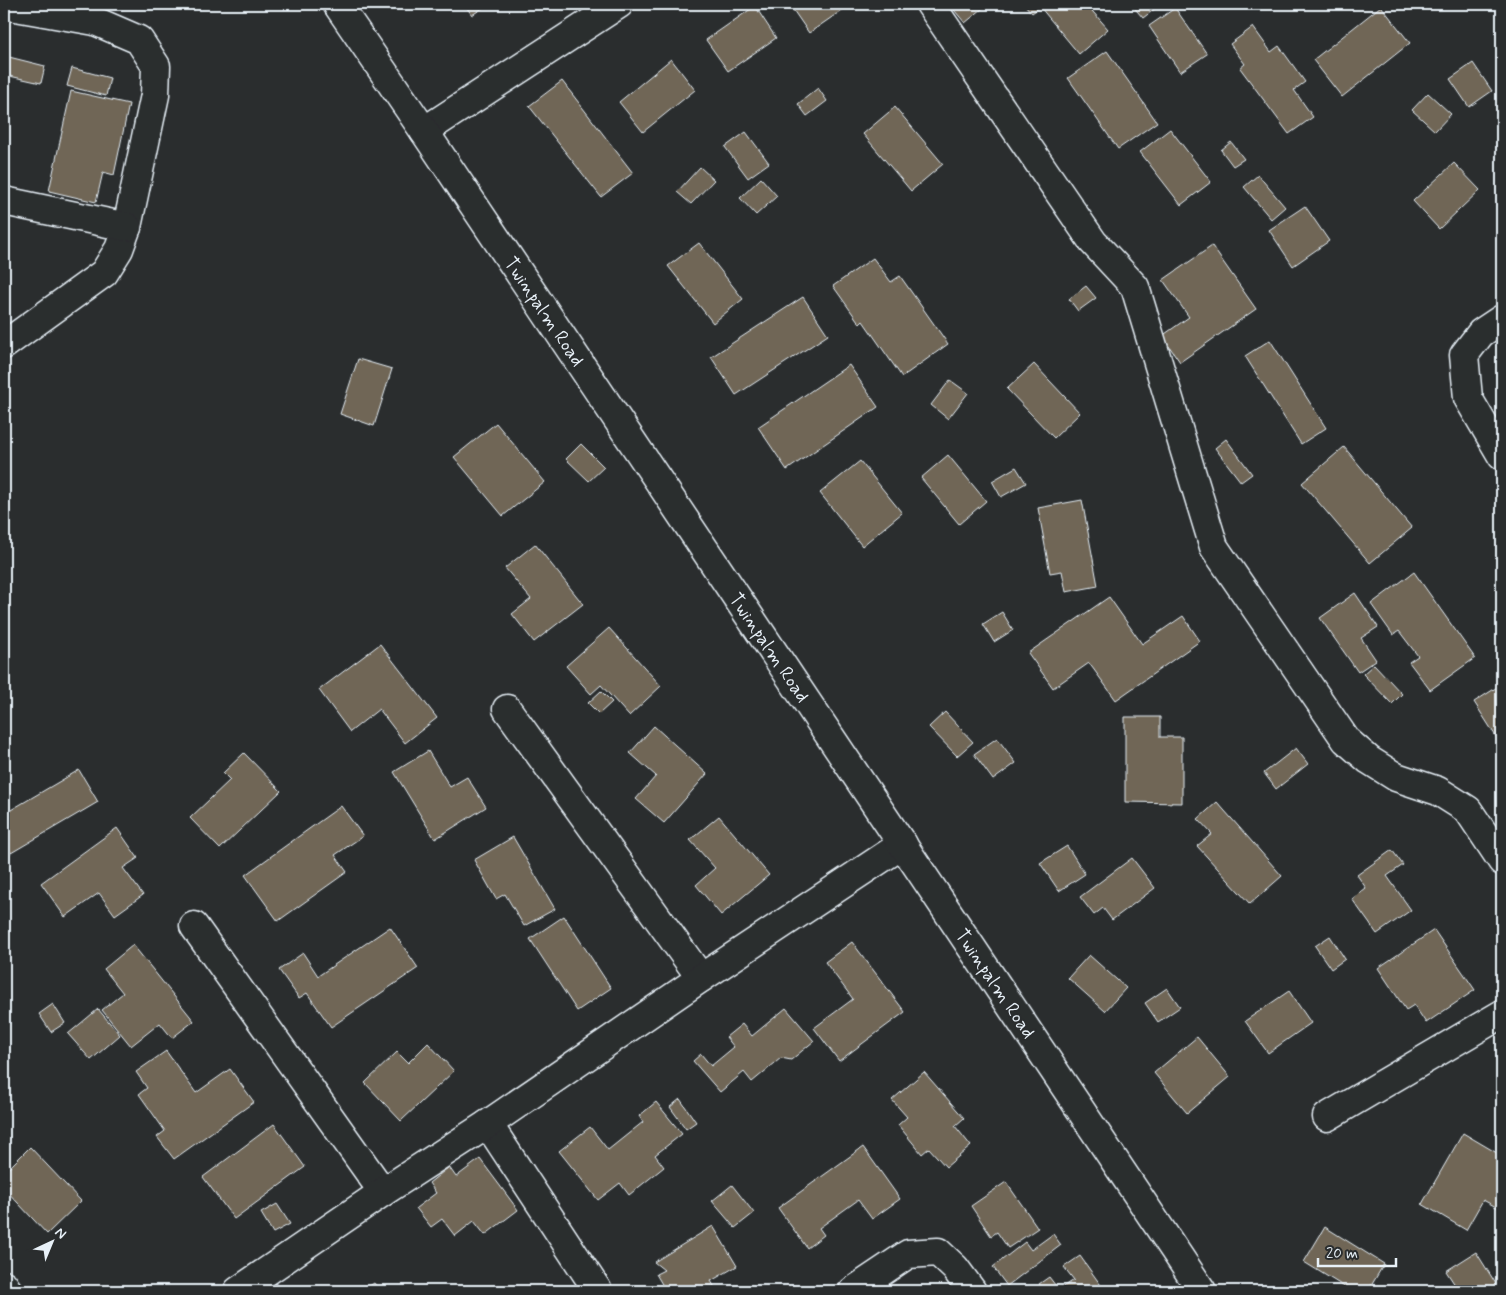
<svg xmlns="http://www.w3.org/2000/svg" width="1506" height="1295" viewBox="0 0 1506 1295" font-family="Mynerve,sans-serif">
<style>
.building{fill:#6f6657;stroke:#e8f1f8}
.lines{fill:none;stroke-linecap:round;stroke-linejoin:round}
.minor-casing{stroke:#e8f1f8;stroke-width:31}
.major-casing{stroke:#e8f1f8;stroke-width:31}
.minor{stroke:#2a2d2e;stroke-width:28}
.major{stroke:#2a2d2e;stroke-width:28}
.labels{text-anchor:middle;stroke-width:4;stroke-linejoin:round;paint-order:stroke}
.street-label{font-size:19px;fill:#e8f1f8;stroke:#2a2d2e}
</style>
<rect width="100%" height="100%" fill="#2a2d2e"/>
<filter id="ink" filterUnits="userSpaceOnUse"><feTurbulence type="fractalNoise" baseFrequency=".02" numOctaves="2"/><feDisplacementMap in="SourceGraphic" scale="10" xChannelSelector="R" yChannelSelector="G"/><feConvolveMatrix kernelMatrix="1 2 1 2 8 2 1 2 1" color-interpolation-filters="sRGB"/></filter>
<g filter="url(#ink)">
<g class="building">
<path d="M464,4H489L472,15Z"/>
<path d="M789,4H851L809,33Z"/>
<path d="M949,4H988L965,23Z"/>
<path d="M1024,4H1086L1108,29L1079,54L1040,7L1032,13Z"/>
<path d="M1131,4H1161L1143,18Z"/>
<path d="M755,6L776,38L728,71L706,40Z"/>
<path d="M1381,6L1410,43L1342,97L1313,60Z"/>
<path d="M1175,8L1207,54L1180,72L1149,26Z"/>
<path d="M1253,27L1271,52L1279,46L1305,82L1294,90L1313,117L1289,134L1240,68L1245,64L1230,44Z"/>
<path d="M1107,51L1157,122L1118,149L1068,78Z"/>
<path d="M9,57L45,66L41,83L5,75Z"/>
<path d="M671,59L695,90L643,132L619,102Z"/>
<path d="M1473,63L1492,91L1469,107L1450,79Z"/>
<path d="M72,68L110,78L106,96L67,86Z"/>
<path d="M562,81L633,173L601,197L529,106Z"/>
<path d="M818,88L827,101L807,116L798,104Z"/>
<path d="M71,91L129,104L114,175L103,172L96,202L49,191Z"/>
<path d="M1428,93L1451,114L1435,131L1412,110Z"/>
<path d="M895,107L943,164L911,191L863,134Z"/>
<path d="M1170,129L1211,182L1181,205L1140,152Z"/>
<path d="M746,132L769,163L748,178L725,147Z"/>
<path d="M1231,142L1244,159L1233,166L1221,150Z"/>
<path d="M1454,163L1480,190L1439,229L1413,201Z"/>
<path d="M700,167L714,180L691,204L677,192Z"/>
<path d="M1258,175L1285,207L1271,219L1244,187Z"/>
<path d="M761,178L777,196L756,215L740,198Z"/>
<path d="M1305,206L1329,241L1293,266L1269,230Z"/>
<path d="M699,243L743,299L713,323L668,266Z"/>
<path d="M1212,246L1256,309L1180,362L1162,336L1189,317L1163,280Z"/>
<path d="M873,258L891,282L900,276L948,344L902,377L863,321L860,324L833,286Z"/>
<path d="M1086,286L1096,298L1078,311L1069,299Z"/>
<path d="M803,297L828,335L736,395L711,357Z"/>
<path d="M1270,340L1326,428L1301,444L1245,356Z"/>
<path d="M358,359L392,369L374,426L340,414Z"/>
<path d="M1034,364L1080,413L1054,438L1007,389Z"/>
<path d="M849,365L878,407L787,470L758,427Z"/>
<path d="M950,380L968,393L948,419L931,405Z"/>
<path d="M496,423L545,482L503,516L454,457Z"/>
<path d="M1226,439L1252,474L1241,482L1215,448Z"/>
<path d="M581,444L604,467L589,481L566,459Z"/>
<path d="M1344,447L1412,528L1370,563L1302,483Z"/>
<path d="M948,455L986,501L959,524L921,478Z"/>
<path d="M860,461L902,513L862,546L820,493Z"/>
<path d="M1016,467L1026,483L1001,497L992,481Z"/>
<path d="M1082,500L1098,586L1066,592L1062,571L1050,573L1038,508Z"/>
<path d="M535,544L583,604L534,642L512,614L531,599L505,568Z"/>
<path d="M1414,572L1475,658L1430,690L1409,662L1418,656L1399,631L1393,635L1371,604Z"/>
<path d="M1355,593L1378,627L1361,638L1376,660L1358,672L1320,618Z"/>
<path d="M1109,597L1142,644L1183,616L1200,641L1116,700L1089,663L1053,688L1028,653Z"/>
<path d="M1002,612L1013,630L994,642L983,624Z"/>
<path d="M609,628L661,686L629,716L601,685L591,694L566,666Z"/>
<path d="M380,644L437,718L405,743L379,709L350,732L319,690Z"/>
<path d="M1374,664L1402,694L1392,704L1363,674Z"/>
<path d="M1502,684V735L1497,738L1474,702Z"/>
<path d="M601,691L612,702L599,714L588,703Z"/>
<path d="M945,712L973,742L957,756L929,727Z"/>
<path d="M1125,717H1160V737H1182V803L1125,802Z"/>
<path d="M654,726L707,774L664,823L636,799L656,776L630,753Z"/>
<path d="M997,738L1016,763L993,780L974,754Z"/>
<path d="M1296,748L1308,764L1276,789L1264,773Z"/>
<path d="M428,751L450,787L467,777L486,807L435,839L394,772Z"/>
<path d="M244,753L281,791L220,849L190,818L230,780L223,773Z"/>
<path d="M79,770L98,802L11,853L4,840V814Z"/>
<path d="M1217,802L1282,876L1250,904L1197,846L1212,834L1198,819Z"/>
<path d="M341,806L363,836L335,855L347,872L278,921L245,875Z"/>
<path d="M719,816L769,875L721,915L696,885L715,868L690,840Z"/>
<path d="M117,828L138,858L123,868L143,895L115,915L99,893L65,917L41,883Z"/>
<path d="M513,837L555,909L524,926L505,894L496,899L474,860Z"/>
<path d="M1067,846L1085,874L1059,891L1040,863Z"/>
<path d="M1392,850L1403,865L1387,876L1411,910L1377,934L1352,899L1366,888L1357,875Z"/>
<path d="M1132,858L1155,888L1112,920L1103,908L1094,915L1080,897Z"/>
<path d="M564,916L611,988L577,1011L530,939Z"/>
<path d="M390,927L418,968L331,1027L307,993L299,998L279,970L303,953L318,976Z"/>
<path d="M1434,930L1475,990L1426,1023L1414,1005L1406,1010L1378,968Z"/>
<path d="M1330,936L1345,959L1331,969L1315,946Z"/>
<path d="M852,942L905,1012L839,1061L814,1028L853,999L825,962Z"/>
<path d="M133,945L194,1021L172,1038L160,1023L131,1046L102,1010L123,993L104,969Z"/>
<path d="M1089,955L1126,988L1105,1011L1068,978Z"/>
<path d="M1167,988L1180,1007L1158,1022L1145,1003Z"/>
<path d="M1289,991L1311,1023L1268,1053L1245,1021Z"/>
<path d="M53,1004L65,1023L51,1032L39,1014Z"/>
<path d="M786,1008L814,1041L791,1060L781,1058L752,1082L744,1072L720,1092L693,1061L701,1054L711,1066L734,1047L726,1037L742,1024L752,1036Z"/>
<path d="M98,1009L120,1035L91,1060L68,1034Z"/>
<path d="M1197,1037L1230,1077L1187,1113L1154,1073Z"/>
<path d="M428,1043L454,1071L401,1121L365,1083L397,1052L408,1063Z"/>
<path d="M166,1051L196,1093L230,1069L254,1102L174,1159L157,1137L165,1131L139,1094L147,1088L136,1072Z"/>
<path d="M924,1072L964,1118L955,1126L971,1146L946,1167L929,1148L922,1154L898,1125L907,1117L892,1100Z"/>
<path d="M680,1099L696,1122L686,1129L670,1107Z"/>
<path d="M656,1102L682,1134L655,1155L664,1167L629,1195L620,1183L598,1200L559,1151L590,1127L608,1150L643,1122L639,1116Z"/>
<path d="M274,1124L305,1167L234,1219L203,1177Z"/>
<path d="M1463,1133L1502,1156V1210L1483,1200L1466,1230L1422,1204Z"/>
<path d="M30,1147L81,1201L47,1234L4,1188V1173Z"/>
<path d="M863,1147L900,1199L872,1219L858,1200L819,1228L824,1235L807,1248L778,1208Z"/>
<path d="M480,1159L518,1210L485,1235L474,1221L455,1236L442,1219L431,1227L416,1208L436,1193L429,1183L449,1167L456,1177Z"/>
<path d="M1006,1182L1038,1228L1008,1248L997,1232L991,1236L971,1206Z"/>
<path d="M732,1185L754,1213L735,1228L712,1201Z"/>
<path d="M277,1204L290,1224L273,1233L261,1213Z"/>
<path d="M713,1226L737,1266L711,1281L717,1291H666L656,1274L664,1270L654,1262Z"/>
<path d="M1325,1227L1384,1264L1368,1291H1351L1304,1262Z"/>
<path d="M1053,1234L1061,1245L1007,1286L993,1267L1025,1242L1031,1250Z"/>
<path d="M1476,1252L1498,1287L1492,1291H1459L1446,1271Z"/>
<path d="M1080,1256L1105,1291H1043L1039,1284L1049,1277L1059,1290L1074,1280L1064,1267Z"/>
<path d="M374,1283L380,1291H362Z"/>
</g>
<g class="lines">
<defs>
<g id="minor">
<path d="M930,4L1093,242L1135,287L1214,547L1346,740L1369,760L1396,777L1438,791L1468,810L1502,861"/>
<path d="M4,5L95,21L139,40L156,66L155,95L127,227L119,249L104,273L4,345"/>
<path d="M424,131L619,4"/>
<path d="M4,201L127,227"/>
<path d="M1502,319L1481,333L1464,355L1468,398L1502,456"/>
<path d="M507,709L701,978"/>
<path d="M194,926L383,1192"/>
<path d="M1327,1117L1502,1014"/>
<path d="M488,1124L598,1291"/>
<path d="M4,1285L8,1291"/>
<path d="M238,1291L383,1192L488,1124L701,978L903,844"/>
<path d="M853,1291L908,1254L938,1252L955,1268L972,1291"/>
</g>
<path id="major" d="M337,4L424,131L1202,1291"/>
</defs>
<use href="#minor" class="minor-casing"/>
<use href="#major" class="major-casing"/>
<use href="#minor" class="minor"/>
<use href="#major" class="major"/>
</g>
</g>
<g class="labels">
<g class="street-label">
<text transform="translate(545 311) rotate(56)" y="7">Twinpalm Road</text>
<text transform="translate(770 647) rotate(56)" y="7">Twinpalm Road</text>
<text transform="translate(996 983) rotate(56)" y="7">Twinpalm Road</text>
</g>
</g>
<rect width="1506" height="1295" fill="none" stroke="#2a2d2e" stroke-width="20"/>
<rect x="10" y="10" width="1486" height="1275" fill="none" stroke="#e8f1f8" stroke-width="2" filter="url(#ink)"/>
<g transform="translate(52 1242) rotate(44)" stroke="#2a2d2e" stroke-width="4" paint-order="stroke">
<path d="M0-4L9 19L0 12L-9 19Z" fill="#e8f1f8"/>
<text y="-8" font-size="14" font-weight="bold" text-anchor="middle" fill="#e8f1f8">N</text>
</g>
<path d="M1318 1258v8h78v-8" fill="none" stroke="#e8f1f8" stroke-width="2.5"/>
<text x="1326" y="1258" font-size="15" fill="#e8f1f8" stroke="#2a2d2e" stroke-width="4" paint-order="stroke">20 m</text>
</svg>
